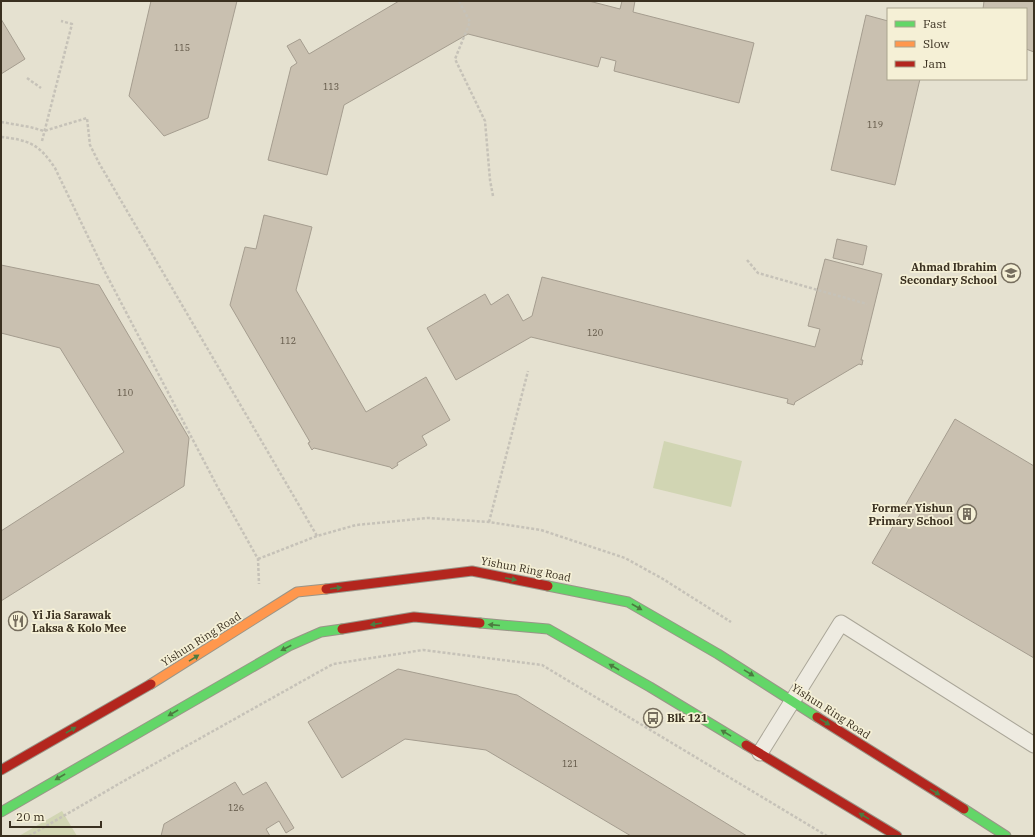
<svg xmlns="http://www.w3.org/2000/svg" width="1035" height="837" viewBox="0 0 1035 837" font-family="'IBM Plex Serif',serif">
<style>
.green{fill:#d1d5b3}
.building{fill:#c9c0b0;stroke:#a59d8f}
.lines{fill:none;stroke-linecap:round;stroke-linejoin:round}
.lane-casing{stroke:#aaa698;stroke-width:17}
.fast-casing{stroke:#9a9588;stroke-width:11}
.slow-casing{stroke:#9a9588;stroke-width:11}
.jam-casing{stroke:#9a9588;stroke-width:11}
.path{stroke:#c6c2b8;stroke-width:2.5;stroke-dasharray:3 2;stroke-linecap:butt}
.lane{stroke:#eeebe1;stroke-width:15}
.fast{stroke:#63d668;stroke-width:9}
.slow{stroke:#ff974d;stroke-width:9}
.jam{stroke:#b3261e;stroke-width:9}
.oneway{fill:#4c7b40}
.labels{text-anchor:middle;stroke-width:3.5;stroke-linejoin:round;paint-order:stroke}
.number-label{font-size:9px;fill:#5e5444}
.poi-label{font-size:11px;font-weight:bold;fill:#3a3020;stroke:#f5f0d6;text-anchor:end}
.street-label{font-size:11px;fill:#3a3020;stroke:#f5f0d6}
</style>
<rect width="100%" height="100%" fill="#e5e1d0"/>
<g class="green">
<path d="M664,441L742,461L731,507L653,488Z"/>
<path d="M62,811L77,836H19Z"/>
</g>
<g class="building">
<path d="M151,1H237L208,118L164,136L129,96Z"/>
<path d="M399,1H589L620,9L622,1H635L633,12L754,43L739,103L614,71L616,61L601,57L598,67L468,34L344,105L327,175L268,160L291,67L297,63L287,46L300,39L309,54Z"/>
<path d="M984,1H1034V52L1026,49V9H983Z"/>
<path d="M866,15L888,21V79H920L895,185L831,170Z"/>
<path d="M1,19L25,59L1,74Z"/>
<path d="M264,215L312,227L296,290L366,412L426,377L450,420L422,436L427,445L397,463L398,465L392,469L390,467L314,448L312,450L308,443L310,442L230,305L245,247L256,249Z"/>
<path d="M837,239L867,246L863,265L833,258Z"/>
<path d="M825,259L882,274L861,360H863L862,365L859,364L795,402L794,405L787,403L788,399L531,337L456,380L427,328L485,294L491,305L508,294L523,321L532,316L542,277L815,347L820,329L808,326Z"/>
<path d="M1,265L99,285L189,438L184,486L1,601V531L124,452L60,348L1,333Z"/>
<path d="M955,419L1034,466V658L872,563Z"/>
<path d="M398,669L517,695L747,836H631L486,750L405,739L342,778L308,722Z"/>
<path d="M235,782L243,795L266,782L294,828L286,833L279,821L266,829L270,836H161L164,824Z"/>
</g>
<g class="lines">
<defs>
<path id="lane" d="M760,753L841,623L1034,745"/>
<g id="fast">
<path d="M548,586L628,602L718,654L817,717"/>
<path d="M480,623L548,629L650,687L746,745"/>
<path d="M964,809L1006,836"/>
<path d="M1,812L289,646L321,632L342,629"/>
</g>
<path id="slow" d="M151,684L297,592L326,589"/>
<g id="jam">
<path d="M326,589L472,571L548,586"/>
<path d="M342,629L414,617L480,623"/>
<path d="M817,717L964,809"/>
<path d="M746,745L897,836"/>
<path d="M1,770L151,684"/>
</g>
</defs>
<use href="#lane" class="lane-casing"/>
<use href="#fast" class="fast-casing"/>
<use href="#slow" class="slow-casing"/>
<use href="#jam" class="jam-casing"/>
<g class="path">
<path d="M459,1L470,22L455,59L485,121L490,180L493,196"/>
<path d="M27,78L41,88"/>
<path d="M1,122L30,127L44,131L87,118L90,145L99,163L317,536"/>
<path d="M1,137C29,140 39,144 55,168L104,270L217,486L258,559L259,584"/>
<path d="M42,141L72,24L61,21"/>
<path d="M747,260L758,273L867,304"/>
<path d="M489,522L528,371"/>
<path d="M258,559L317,536L356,525L428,518L489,522L541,530L625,558L663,579L731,622"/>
<path d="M29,836L122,782L333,664L423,650L542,665L827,836"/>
</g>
<use href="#lane" class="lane"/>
<use href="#fast" class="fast"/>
<use href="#slow" class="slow"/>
<use href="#jam" class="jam"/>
</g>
<defs><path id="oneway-solid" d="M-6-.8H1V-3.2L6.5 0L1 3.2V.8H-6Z"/></defs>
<g class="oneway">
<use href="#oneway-solid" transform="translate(511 579) rotate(11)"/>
<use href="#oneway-solid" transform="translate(336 588) rotate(-7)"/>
<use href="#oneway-solid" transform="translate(637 607) rotate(30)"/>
<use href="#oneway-solid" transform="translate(376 624) rotate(171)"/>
<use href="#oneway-solid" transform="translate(494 625) rotate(-175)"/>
<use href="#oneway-solid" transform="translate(286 648) rotate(152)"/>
<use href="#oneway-solid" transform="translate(194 658) rotate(-32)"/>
<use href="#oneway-solid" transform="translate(614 667) rotate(-150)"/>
<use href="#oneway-solid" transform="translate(749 673) rotate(32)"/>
<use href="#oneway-solid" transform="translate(173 713) rotate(150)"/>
<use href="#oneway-solid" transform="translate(825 722) rotate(33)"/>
<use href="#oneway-solid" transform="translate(71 730) rotate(-30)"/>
<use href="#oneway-solid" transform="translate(726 733) rotate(-149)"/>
<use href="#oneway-solid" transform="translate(60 777) rotate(150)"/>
<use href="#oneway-solid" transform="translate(935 792) rotate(32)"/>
<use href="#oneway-solid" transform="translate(864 816) rotate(-149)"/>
</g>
<defs>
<symbol id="school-ring" viewBox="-11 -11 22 22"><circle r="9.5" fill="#f5f0d6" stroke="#766e5e" stroke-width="1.5"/><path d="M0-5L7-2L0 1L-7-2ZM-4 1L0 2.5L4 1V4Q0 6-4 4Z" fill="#766e5e"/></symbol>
<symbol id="building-ring" viewBox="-11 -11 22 22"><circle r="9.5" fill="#f5f0d6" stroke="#766e5e" stroke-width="1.5"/><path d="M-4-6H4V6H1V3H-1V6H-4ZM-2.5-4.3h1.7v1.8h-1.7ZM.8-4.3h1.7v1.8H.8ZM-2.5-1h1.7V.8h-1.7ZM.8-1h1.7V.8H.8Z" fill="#766e5e"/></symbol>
<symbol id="restaurant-ring" viewBox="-11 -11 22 22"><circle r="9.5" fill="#f5f0d6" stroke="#766e5e" stroke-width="1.5"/><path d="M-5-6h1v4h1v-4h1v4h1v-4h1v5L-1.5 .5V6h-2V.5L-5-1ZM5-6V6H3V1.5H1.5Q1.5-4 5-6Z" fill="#766e5e"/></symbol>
<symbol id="bus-ring" viewBox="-11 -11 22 22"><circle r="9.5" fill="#f5f0d6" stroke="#766e5e" stroke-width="1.5"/><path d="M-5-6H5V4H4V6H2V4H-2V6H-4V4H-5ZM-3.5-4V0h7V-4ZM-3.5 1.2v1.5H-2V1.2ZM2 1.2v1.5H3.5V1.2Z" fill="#766e5e"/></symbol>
</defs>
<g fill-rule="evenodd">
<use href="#school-ring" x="1000" y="262" width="22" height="22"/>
<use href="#building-ring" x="956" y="503" width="22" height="22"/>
<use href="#restaurant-ring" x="7" y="610" width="22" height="22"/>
<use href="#bus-ring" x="642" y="707" width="22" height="22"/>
</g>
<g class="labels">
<g class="number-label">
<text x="182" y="51">115</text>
<text x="331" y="90">113</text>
<text x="875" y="128">119</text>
<text x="595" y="336">120</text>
<text x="288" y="344">112</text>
<text x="125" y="396">110</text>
<text x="570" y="767">121</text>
<text x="236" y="811">126</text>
</g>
<g class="poi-label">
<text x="997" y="271">Ahmad Ibrahim<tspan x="997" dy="13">Secondary School</tspan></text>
<text x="953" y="512">Former Yishun<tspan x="953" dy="13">Primary School</tspan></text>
<text x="32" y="619" text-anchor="start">Yi Jia Sarawak<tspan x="32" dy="13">Laksa &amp; Kolo Mee</tspan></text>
<text x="667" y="722" text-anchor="start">Blk 121</text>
</g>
<g class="street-label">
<text transform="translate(526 569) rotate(11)" y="4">Yishun Ring Road</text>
<text transform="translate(201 639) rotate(-32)" y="4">Yishun Ring Road</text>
<text transform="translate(831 711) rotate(33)" y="4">Yishun Ring Road</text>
</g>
</g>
<rect width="1035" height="837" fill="none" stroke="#3a3020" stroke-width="4"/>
<rect x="887" y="8" width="140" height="72" fill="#f5f0d6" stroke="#aaa38d"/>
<rect x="895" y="21" width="20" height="6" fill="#63d668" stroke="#aaa38d"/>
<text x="923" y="28" font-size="12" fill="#3a3020">Fast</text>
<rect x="895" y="41" width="20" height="6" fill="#ff974d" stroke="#aaa38d"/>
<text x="923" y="48" font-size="12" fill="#3a3020">Slow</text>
<rect x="895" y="61" width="20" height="6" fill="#b3261e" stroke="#aaa38d"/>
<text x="923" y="68" font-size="12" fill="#3a3020">Jam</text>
<path d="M10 821v6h91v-6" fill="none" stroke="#3a3020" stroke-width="2"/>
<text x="16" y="821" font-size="12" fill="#3a3020" stroke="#f5f0d6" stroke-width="3" paint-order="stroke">20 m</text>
</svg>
